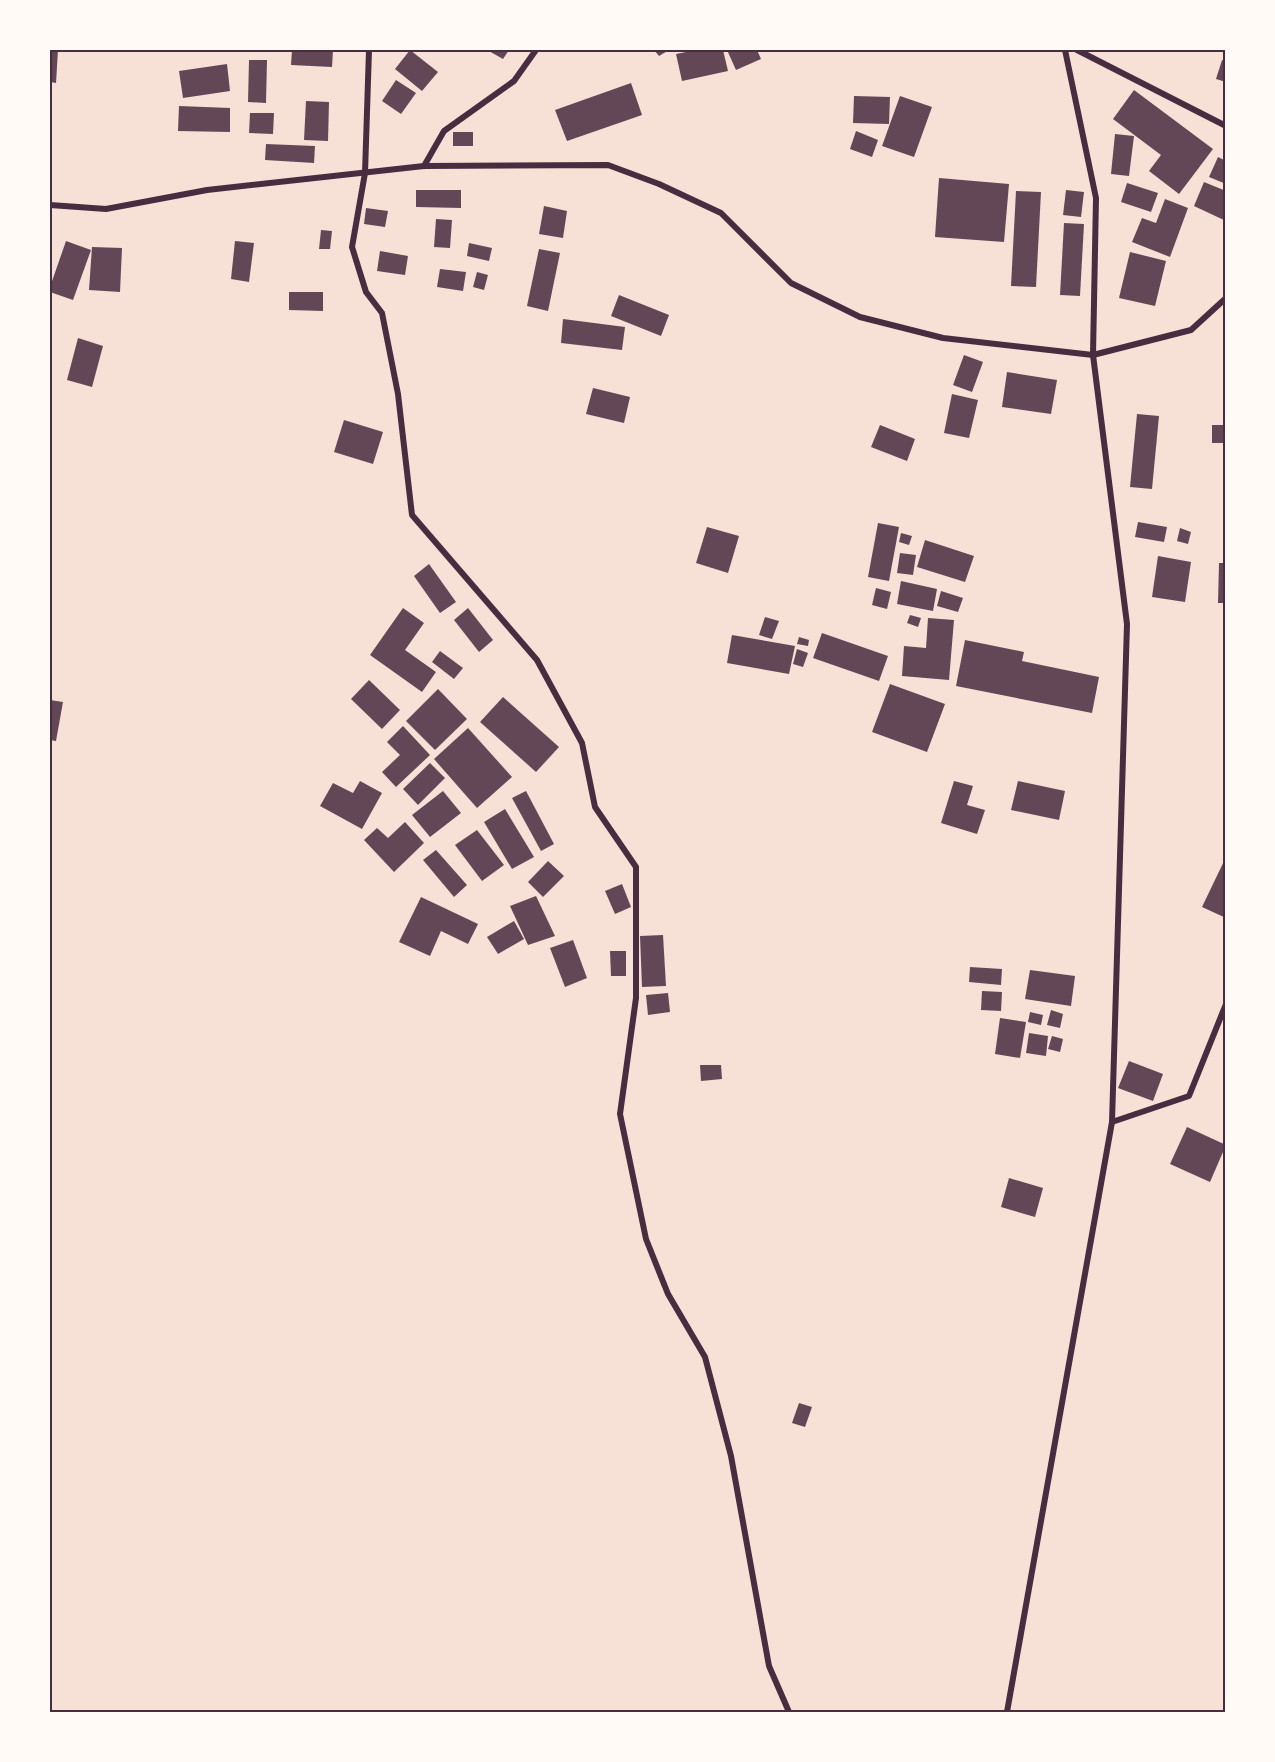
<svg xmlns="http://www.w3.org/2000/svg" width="1275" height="1762" viewBox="0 0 1275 1762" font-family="'Archivo Narrow',sans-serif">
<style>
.building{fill:#644757}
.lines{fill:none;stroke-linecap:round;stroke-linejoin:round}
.minor{stroke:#4a2c40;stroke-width:6}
.neatline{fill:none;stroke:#4a2c40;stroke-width:2}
</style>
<rect width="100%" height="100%" fill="#f7e1d7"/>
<g class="building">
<path d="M50,50H58L56,83L50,82Z"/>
<path d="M292,50H333L332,67L291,65Z"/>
<path d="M410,50L438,72L422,91L395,69Z"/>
<path d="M487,50H509L503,59Z"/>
<path d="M654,50H669L659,56Z"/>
<path d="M696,50H723L728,71L682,81L676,54Z"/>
<path d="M727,50H757L761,59L736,70Z"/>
<path d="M249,60H267L266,103L248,102Z"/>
<path d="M1222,60L1226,61V82L1216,79Z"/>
<path d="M227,64L230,91L183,98L179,71Z"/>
<path d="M396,80L416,93L401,114L382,101Z"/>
<path d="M631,83L642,115L567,141L555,110Z"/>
<path d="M1134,90L1213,149L1179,194L1149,171L1161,155L1113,119Z"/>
<path d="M854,96L890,97L889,124L853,123Z"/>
<path d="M900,96L932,107L914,157L882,146Z"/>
<path d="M306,101L329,102L328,141L304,140Z"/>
<path d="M179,106L230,108V132L178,131Z"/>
<path d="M250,113H274L273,134L249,133Z"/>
<path d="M856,131L878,140L872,157L850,149Z"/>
<rect x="453" y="132" width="20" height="14"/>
<path d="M1115,134L1134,136L1129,176L1111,174Z"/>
<path d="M266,144L315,146L314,163L265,160Z"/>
<path d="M1218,157L1226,161V184L1209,177Z"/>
<path d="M939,178L1009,184L1004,242L935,237Z"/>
<path d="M1204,182L1226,191V221L1194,206Z"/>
<path d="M1127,183L1158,193L1151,212L1121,202Z"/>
<path d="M416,190H461V208L416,207Z"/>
<path d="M1066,190L1084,192L1081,217L1063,215Z"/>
<path d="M1016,191L1041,192L1036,287L1011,286Z"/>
<path d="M1165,199L1188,208L1170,257L1132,242L1142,218L1156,223Z"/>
<path d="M544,206L567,211L563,238L539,234Z"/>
<path d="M366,208L388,211L385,227L364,224Z"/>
<path d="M436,219L452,220L450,248L434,247Z"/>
<path d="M1064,223L1084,224L1080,296L1060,295Z"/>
<path d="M321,230L332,231L330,249H319Z"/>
<path d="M66,241L91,250L73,300L50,292V287Z"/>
<path d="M235,241L254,243L249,282L231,279Z"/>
<path d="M469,243L492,248L489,261L467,256Z"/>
<path d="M92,247L122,248L120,292L89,290Z"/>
<path d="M539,249L560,253L548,311L527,306Z"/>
<path d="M380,251L408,256L405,275L377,271Z"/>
<path d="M1130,252L1166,261L1155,306L1119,298Z"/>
<path d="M440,269L466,272L463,291L437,287Z"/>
<path d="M477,272L488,275L484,290L473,287Z"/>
<path d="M289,292H323V311L289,310Z"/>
<path d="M619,295L669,315L661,336L611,316Z"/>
<path d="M563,319L625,327L622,350L561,343Z"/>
<path d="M78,338L103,346L92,387L67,380Z"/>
<path d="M964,355L983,362L972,392L953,385Z"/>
<path d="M1007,372L1057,380L1051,414L1002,407Z"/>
<path d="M593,388L630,397L624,423L586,414Z"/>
<path d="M952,394L978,400L969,438L944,433Z"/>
<path d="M1137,414L1159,416L1152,489L1130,487Z"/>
<path d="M344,420L383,432L373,464L334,452Z"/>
<path d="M880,425L915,439L907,461L871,447Z"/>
<rect x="1212" y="425" width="14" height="18"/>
<path d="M1138,522L1167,527L1164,542L1135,537Z"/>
<path d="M878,523L899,527L889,581L868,577Z"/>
<path d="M707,527L739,536L728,573L696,563Z"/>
<path d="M1180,528L1191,532L1188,544L1177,541Z"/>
<path d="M901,533L912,536L909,545L899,542Z"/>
<path d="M925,540L974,556L965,582L917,567Z"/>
<path d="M900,553L916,555L913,575L897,573Z"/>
<path d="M1158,556L1191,562L1185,602L1152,597Z"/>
<path d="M1219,563H1226V603H1218Z"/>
<path d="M429,564L456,602L440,613L414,576Z"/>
<path d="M901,581L937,589L933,611L897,604Z"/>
<path d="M876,588L891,592L887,609L872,605Z"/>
<path d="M941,591L963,598L958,612L937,606Z"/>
<path d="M403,608L424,623L405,650L436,672L422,692L370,655Z"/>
<path d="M468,608L493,640L479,652L454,620Z"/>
<path d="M910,615L921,618L918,627L907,623Z"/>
<path d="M765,617L779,621L772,639L759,635Z"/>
<path d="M928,618L954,620L949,680L902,676L904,646L926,648Z"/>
<path d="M822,633L888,656L879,681L813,658Z"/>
<path d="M732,635L795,646L789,674L727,663Z"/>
<path d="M799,637L809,640L808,646L797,644Z"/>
<path d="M965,640L1024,652L1022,661L1099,677L1092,713L956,686Z"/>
<path d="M797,649L808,653L803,667L793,664Z"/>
<path d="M440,651L463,668L454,679L432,662Z"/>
<path d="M369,680L400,710L382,729L351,699Z"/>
<path d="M890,684L945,704L927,752L872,732Z"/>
<path d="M438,689L467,719L435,750L406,721Z"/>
<path d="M503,697L559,747L536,772L480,722Z"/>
<path d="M50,700L63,702L56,741L50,740Z"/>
<path d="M403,726L430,755L396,787L382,772L400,755L387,742Z"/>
<path d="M468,728L512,777L477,808L434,759Z"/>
<path d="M430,763L445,778L418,805L403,789Z"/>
<path d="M360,781L382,793L362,829L320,806L333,783L353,793Z"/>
<path d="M954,781L973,786L967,805L985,810L977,834L941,823Z"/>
<path d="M1018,781L1065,791L1059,820L1011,810Z"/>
<path d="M443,791L461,813L430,837L412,815Z"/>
<path d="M526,791L554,844L541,851L512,798Z"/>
<path d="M505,809L534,857L512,869L484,822Z"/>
<path d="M405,822L424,843L394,872L364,840L377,828L388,838Z"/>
<path d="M477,830L504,865L482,881L455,845Z"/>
<path d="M436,850L467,885L454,897L423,860Z"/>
<path d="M1226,857V918L1202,907Z"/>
<path d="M548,861L564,876L543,897L528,882Z"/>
<path d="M622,884L631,907L615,914L605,891Z"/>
<path d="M536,896L555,936L528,945L510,906Z"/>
<path d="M421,897L478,924L468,944L441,931L430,956L399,942Z"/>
<path d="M514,921L524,939L498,954L487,937Z"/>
<path d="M663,935L666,986L642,987L640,936Z"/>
<path d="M573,940L587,978L565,987L550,948Z"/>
<path d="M610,951H626V976H611Z"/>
<path d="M970,967L1002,969L1001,985L969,982Z"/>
<path d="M1030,970L1075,976L1071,1006L1025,999Z"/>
<path d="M982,991L1002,992L1001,1011L981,1010Z"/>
<path d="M668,993L670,1012L648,1015L646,995Z"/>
<path d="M1051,1010L1063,1014L1060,1028L1047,1025Z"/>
<path d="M1030,1012L1043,1015L1041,1025L1028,1022Z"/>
<path d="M1000,1018L1026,1022L1020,1058L995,1054Z"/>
<path d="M1029,1033L1048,1036L1046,1056L1026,1053Z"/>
<path d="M1052,1036L1063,1039L1060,1052L1048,1049Z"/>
<path d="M1129,1061L1163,1074L1153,1101L1118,1088Z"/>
<path d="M700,1065H721L722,1079L701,1081Z"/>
<path d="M1187,1127L1226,1145L1210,1182L1170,1164Z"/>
<path d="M1009,1178L1043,1188L1035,1217L1001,1207Z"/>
<path d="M799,1403L812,1407L805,1427L792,1423Z"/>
</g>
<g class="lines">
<g class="minor">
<path d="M369,50L365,173L352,247L366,292L382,313L398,394L412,515L537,660L582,743L595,807L636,867V998L620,1114L646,1239L668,1294L705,1357L731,1456L769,1666L789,1712"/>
<path d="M1077,50L1226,126"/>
<path d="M424,166L444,131L514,81L536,50"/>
<path d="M50,205L106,209L207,190L424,166L608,165L659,184L721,213L791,283L860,317L943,338L1093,355L1191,330L1226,298"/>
<path d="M1112,1122L1189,1096L1226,1004"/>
<path d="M1007,1712L1112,1122L1127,624L1093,355L1096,198L1065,50"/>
</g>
</g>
<rect width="1275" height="1762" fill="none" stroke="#fffaf5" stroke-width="102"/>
<rect x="51" y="51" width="1173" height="1660" class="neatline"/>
</svg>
